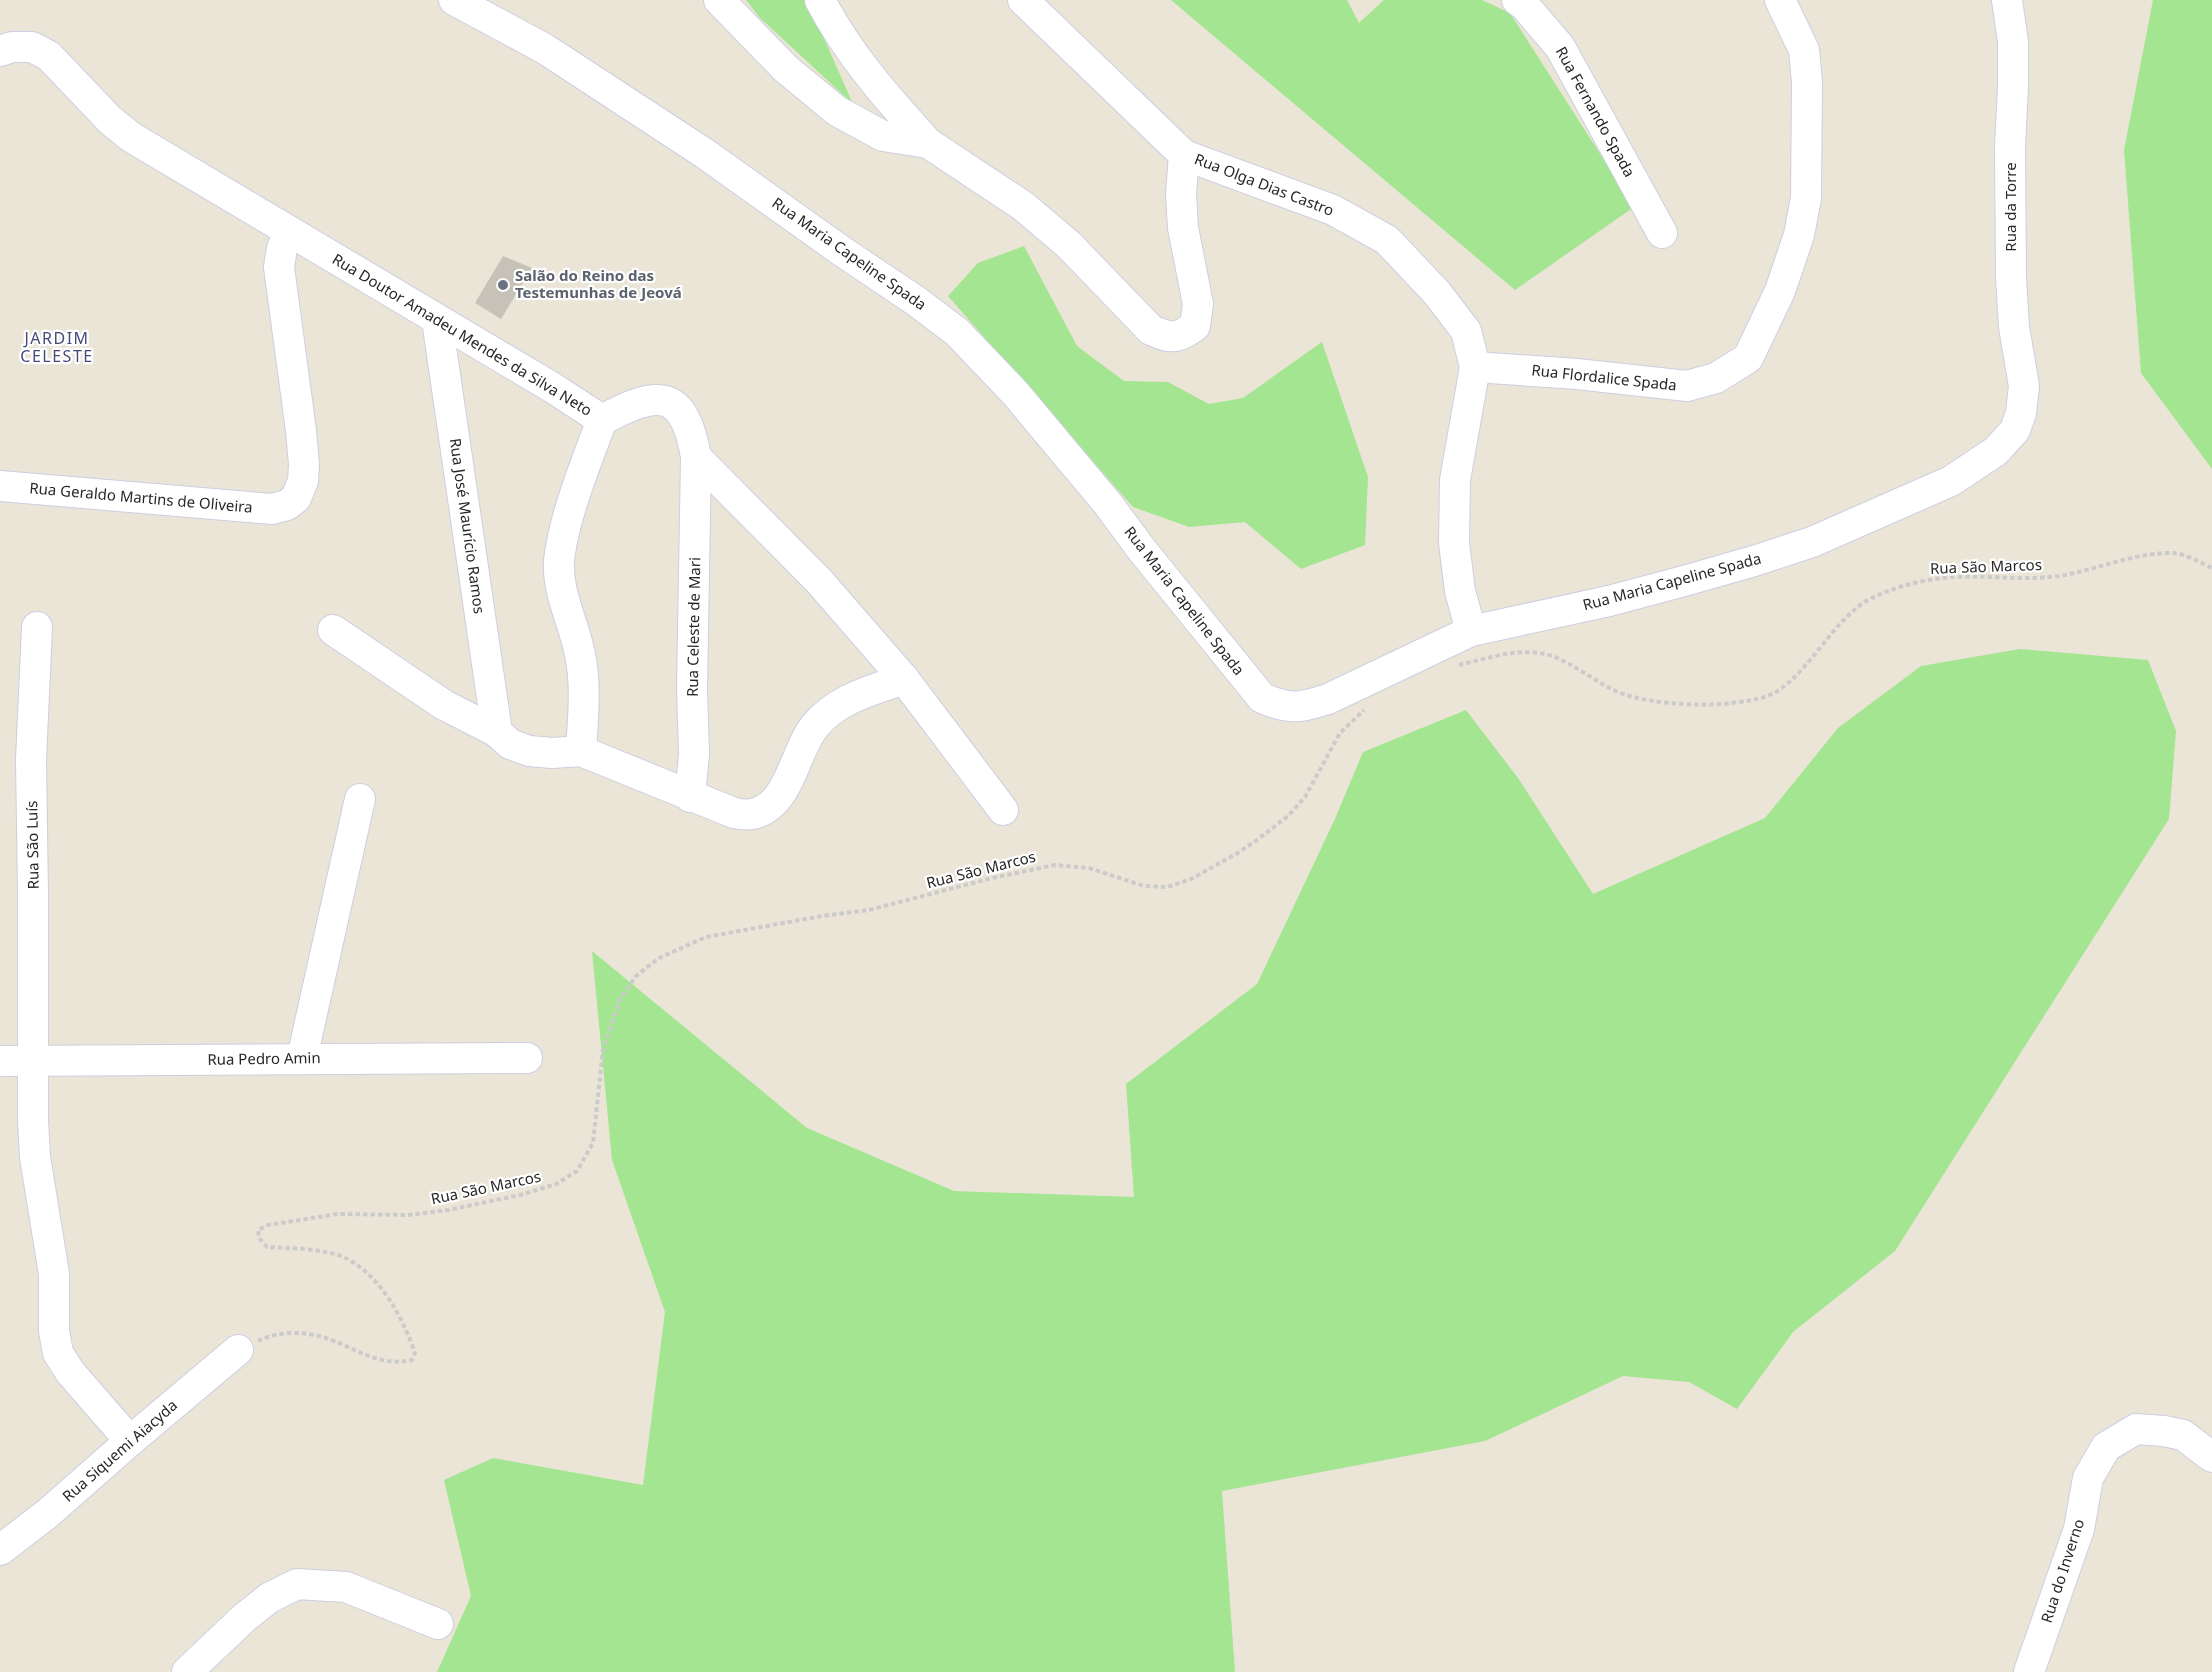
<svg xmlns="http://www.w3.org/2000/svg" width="2212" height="1672" viewBox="0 0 2212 1672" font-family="'Noto Sans',sans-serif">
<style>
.green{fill:#a3e590}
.building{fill:#c6c2b8}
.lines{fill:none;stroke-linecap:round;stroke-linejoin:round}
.minor-casing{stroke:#cdcee2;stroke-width:32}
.path{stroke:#cbcbcb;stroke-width:4;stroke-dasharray:4.5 3;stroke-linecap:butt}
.minor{stroke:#fff;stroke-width:30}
.worship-dot{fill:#6b7280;stroke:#fff;stroke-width:2}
.labels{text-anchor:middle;stroke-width:4.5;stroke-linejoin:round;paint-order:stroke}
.street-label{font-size:15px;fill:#272727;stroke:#fff}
.worship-label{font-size:15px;font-weight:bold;fill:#5b616d;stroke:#fff;text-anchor:start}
.neighbourhood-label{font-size:16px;letter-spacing:1.5px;fill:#46497a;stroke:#fff}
</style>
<rect width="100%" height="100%" fill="#ebe5d7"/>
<g class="green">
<path d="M746,0H807L853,104L760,18Z"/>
<path d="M1171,0H1347L1359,23L1384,0H1482L1510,13L1634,207L1515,290Z"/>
<path d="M2153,0H2212V469L2141,373L2124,150Z"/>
<path d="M1024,246L1077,346L1124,381L1168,382L1209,404L1243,398L1322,342L1368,477L1365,545L1301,569L1245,522L1189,527L1133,507L948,296L978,263Z"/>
<path d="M2020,649L2148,660L2176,731L2169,819L1895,1251L1793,1332L1737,1409L1689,1382L1623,1376L1485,1441L1222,1491L1235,1672H437L471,1596L444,1480L493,1458L643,1485L665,1312L612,1160L592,951L807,1128L954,1191L1134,1197L1126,1084L1257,984L1334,821L1363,752L1466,710L1518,778L1593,894L1765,818L1838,728L1921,666Z"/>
</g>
<path class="building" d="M503,256L532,268L501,319L475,303Z"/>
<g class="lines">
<defs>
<g id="minor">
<path d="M454,0L545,49L704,153L843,252L916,301L957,332L1016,394L1108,504L1142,550L1262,698C1290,710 1300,708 1328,699L1471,631L1609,601L1684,581L1754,561L1812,542L1951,481L1996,451L2015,430L2021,413L2024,386L2014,327L2011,278L2010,147L2013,86V42L2007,0"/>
<path d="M719,0L786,69L837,111L883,136L928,143L1023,206L1069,245L1151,330C1172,339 1177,339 1195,326L1198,304L1183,228L1181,194L1184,155"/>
<path d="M820,0C848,54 887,98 928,143"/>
<path d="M1023,0L1184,155L1333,210L1387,240L1437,293L1466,331L1475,367L1455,480L1454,543L1460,591L1471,631"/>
<path d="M1517,0L1525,6L1560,47L1662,233"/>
<path d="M0,51L12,47H32L49,56L110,120L131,137L553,388L602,420"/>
<path d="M437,320L497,732"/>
<path d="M1475,367L1577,374L1687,386L1716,378L1748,358L1780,291L1799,235L1806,198L1807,82L1804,50L1780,0"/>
<path d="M602,420C657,390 684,387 696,457L819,581L904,679L1003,810"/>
<path d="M0,486L272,509L287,505L296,498L303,481L304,464L301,431L279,267L282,248L289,232"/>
<path d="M37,627L31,760L33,892V1120L35,1157L54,1274V1331L58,1353L70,1372L130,1441"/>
<path d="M333,630L444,705L497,732L510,744L529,751L552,753L581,751L734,813C739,814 747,815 752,814C790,807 794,751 815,726C836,699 873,690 904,679"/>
<path d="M581,751C583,718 587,683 579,650C573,621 557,592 559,561C563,519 587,460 602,420"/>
<path d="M690,797L694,754L692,689L696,457"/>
<path d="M302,1058L360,799"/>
<path d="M0,1061L527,1058"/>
<path d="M0,1550L47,1514L130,1441L238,1350"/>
<path d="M187,1672L244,1618L269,1598L297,1584L346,1587L438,1624"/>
<path d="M2029,1672L2079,1529L2088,1478L2106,1447L2136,1429L2164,1431L2183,1435L2212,1457"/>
</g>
</defs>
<use href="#minor" class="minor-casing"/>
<g class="path">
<path d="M1459,665C1489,658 1522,646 1552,656C1572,663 1596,682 1616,691C1651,707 1731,709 1767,696C1803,684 1831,621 1868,600C1895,586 1925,579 1955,577C1990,575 2022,581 2059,576C2097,570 2135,552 2174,553C2186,554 2201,563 2212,568"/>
<path d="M258,1341C279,1330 308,1331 331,1340C359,1350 380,1367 412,1360L415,1353C402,1316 379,1272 341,1256C323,1249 287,1248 267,1247L259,1238L258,1230L268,1225L338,1214L409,1215L448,1210L520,1195L556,1184L577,1171L593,1143L603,1049L620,999L636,976L659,958L706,937L822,916L869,910L992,878L1055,865L1089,868L1144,886L1168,887L1191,879L1236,854L1257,840L1288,816L1305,797L1340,733L1364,710"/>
</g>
<use href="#minor" class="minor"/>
</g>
<circle class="worship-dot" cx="503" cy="285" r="6"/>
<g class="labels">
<g class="street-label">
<text transform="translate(1595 112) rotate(61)" y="5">Rua Fernando Spada</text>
<text transform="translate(1264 185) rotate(21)" y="5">Rua Olga Dias Castro</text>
<text transform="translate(2011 207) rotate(-90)" y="5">Rua da Torre</text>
<text transform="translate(849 254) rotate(35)" y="5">Rua Maria Capeline Spada</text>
<text transform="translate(462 335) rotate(31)" y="5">Rua Doutor Amadeu Mendes da Silva Neto</text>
<text transform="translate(1604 378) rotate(6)" y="5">Rua Flordalice Spada</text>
<text transform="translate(141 498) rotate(5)" y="5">Rua Geraldo Martins de Oliveira</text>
<text transform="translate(467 526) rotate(82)" y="5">Rua José Maurício Ramos</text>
<text transform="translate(1986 567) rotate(-2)" y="5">Rua São Marcos</text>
<text transform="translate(1672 582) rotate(-15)" y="5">Rua Maria Capeline Spada</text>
<text transform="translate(1184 601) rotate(52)" y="5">Rua Maria Capeline Spada</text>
<text transform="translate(694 627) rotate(-89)" y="5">Rua Celeste de Mari</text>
<text transform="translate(33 845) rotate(-91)" y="5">Rua São Luís</text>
<text transform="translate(981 870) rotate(-14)" y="5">Rua São Marcos</text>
<text transform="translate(264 1059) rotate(-1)" y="5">Rua Pedro Amin</text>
<text transform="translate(486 1188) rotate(-12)" y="5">Rua São Marcos</text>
<text transform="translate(120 1451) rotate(-41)" y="5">Rua Siquemi Aiacyda</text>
<text transform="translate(2063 1571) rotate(-72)" y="5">Rua do Inverno</text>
</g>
<g class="worship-label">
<text x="515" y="281">Salão do Reino das<tspan x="515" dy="17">Testemunhas de Jeová</tspan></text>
</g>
<g class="neighbourhood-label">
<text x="57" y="344">JARDIM<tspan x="57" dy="18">CELESTE</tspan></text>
</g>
</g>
</svg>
